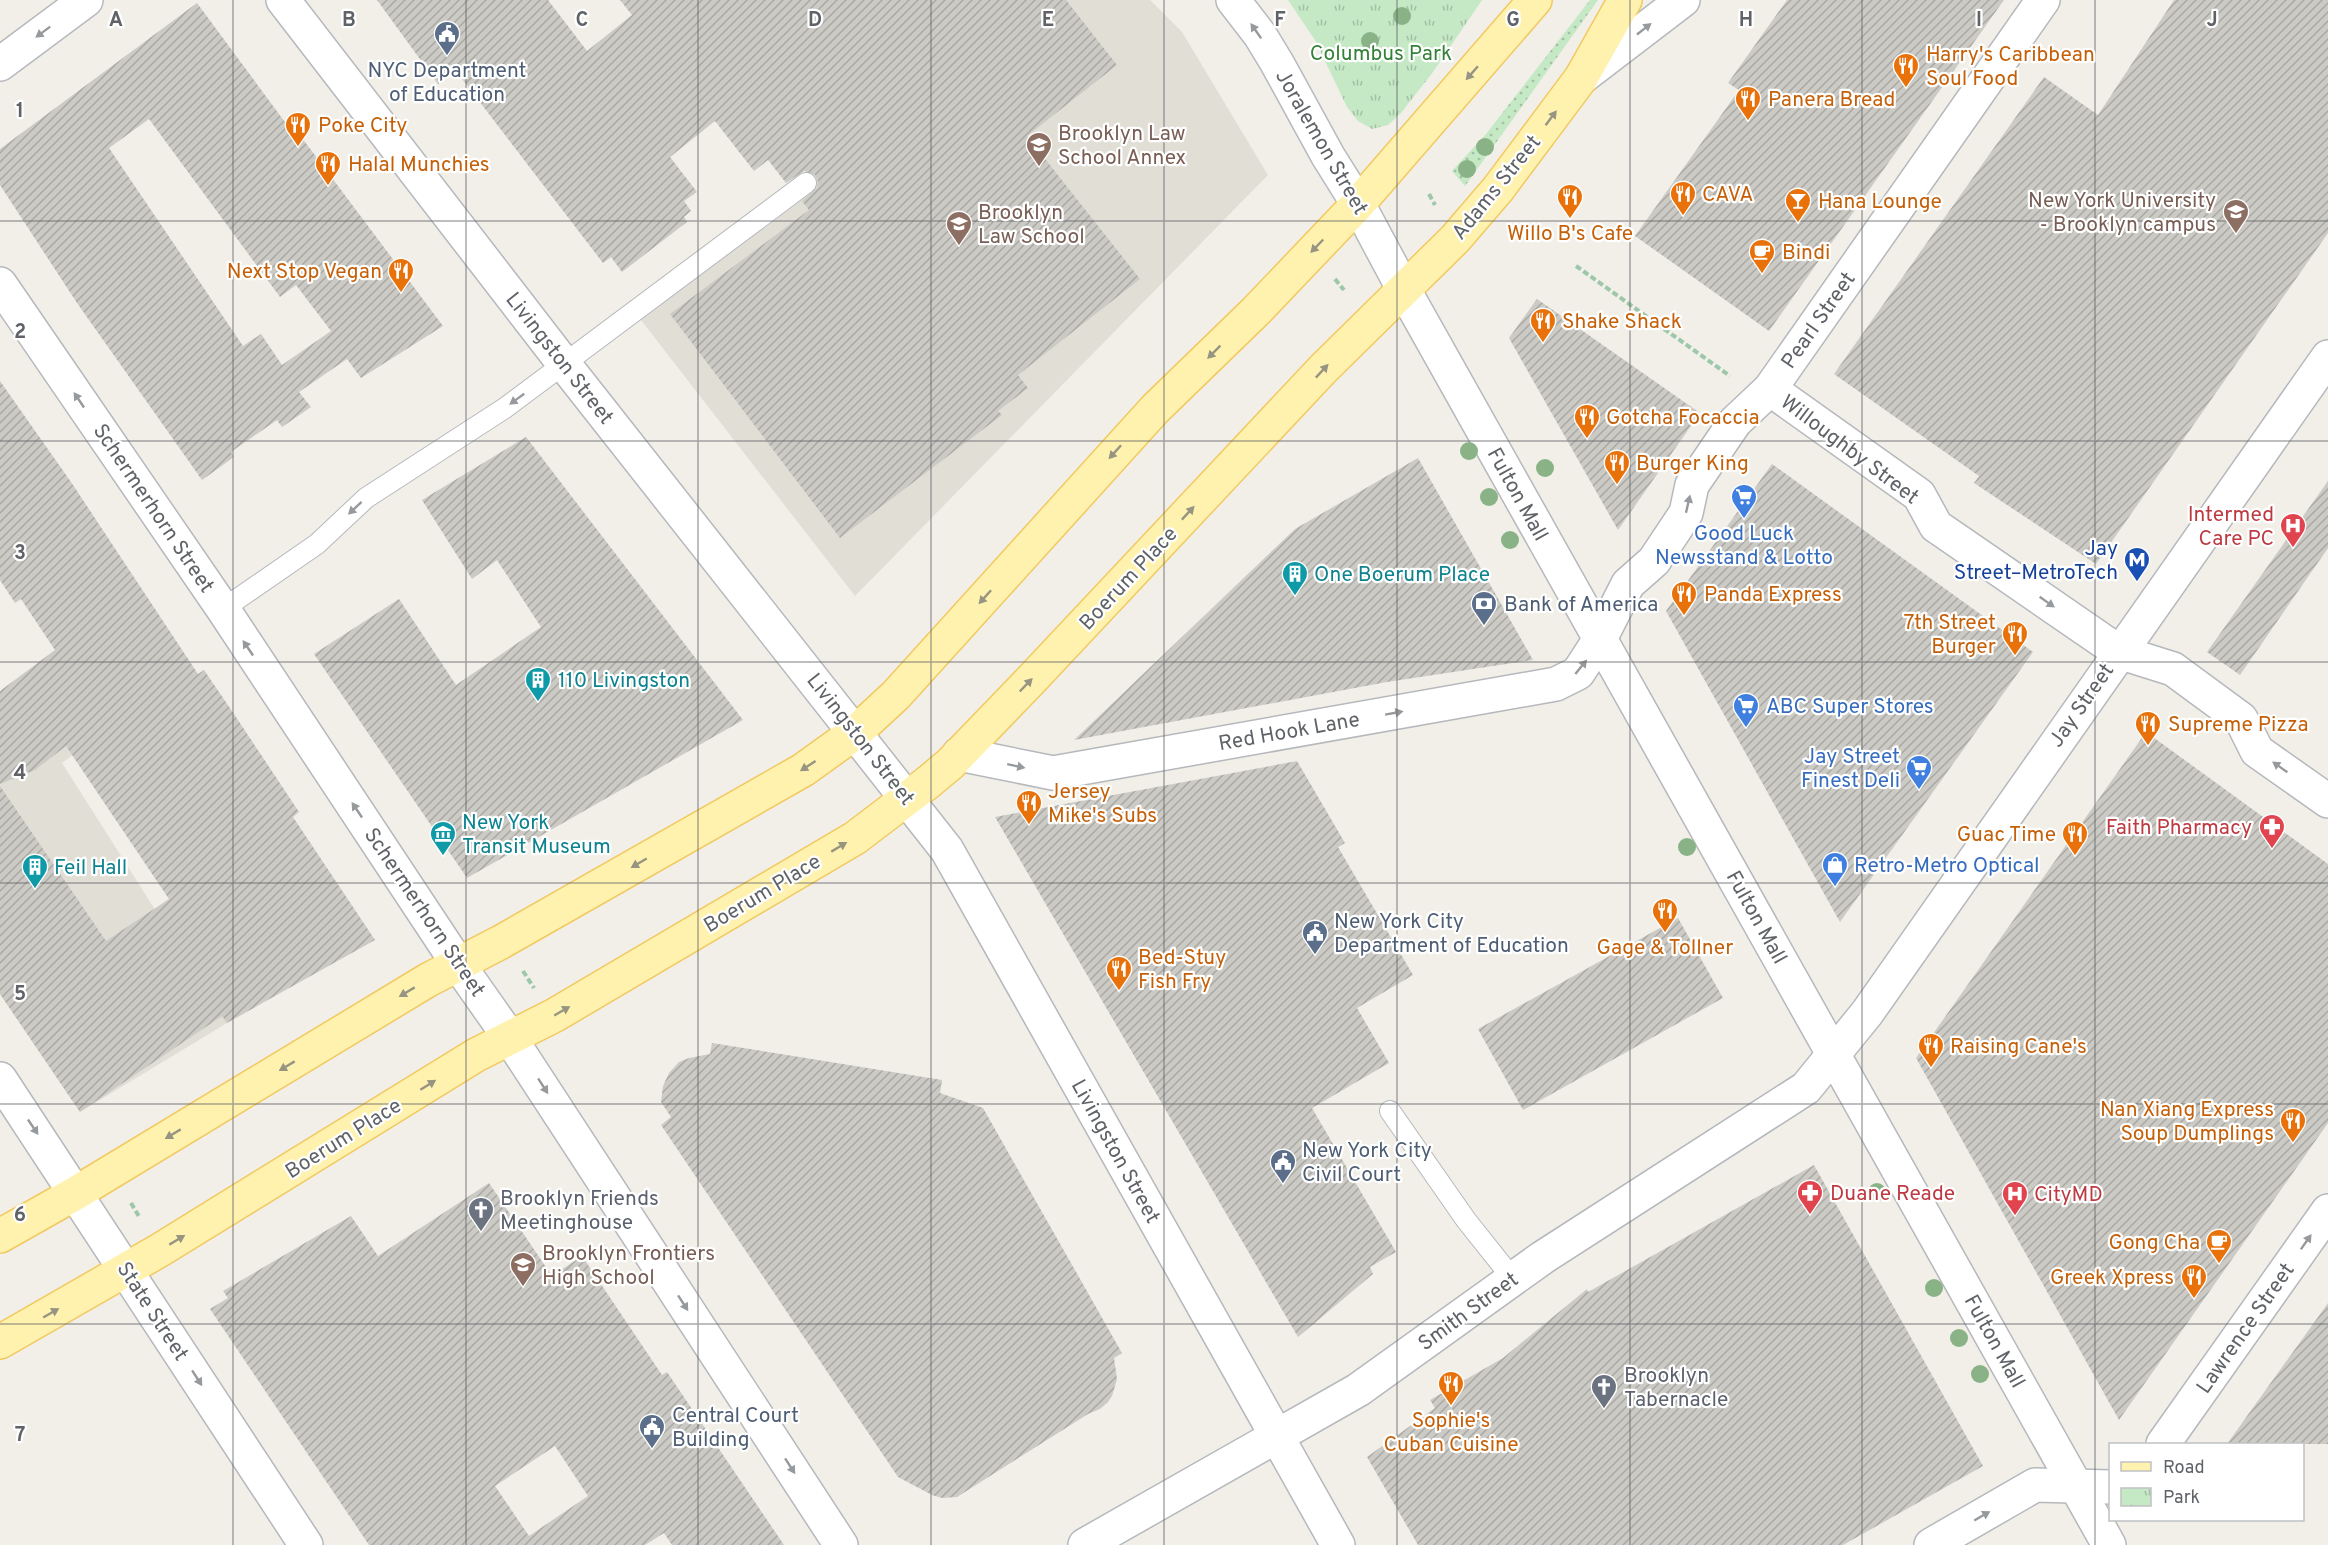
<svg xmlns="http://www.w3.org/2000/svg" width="2328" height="1545" viewBox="0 0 2328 1545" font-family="Overpass,sans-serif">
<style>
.education{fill:#e1ded6}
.grass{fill:url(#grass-dots)}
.park{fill:url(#park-tufts)}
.building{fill:url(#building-hatch);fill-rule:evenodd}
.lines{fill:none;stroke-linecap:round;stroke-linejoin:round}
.service-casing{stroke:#b5b8bc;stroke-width:22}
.minor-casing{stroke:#b5b8bc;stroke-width:36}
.tertiary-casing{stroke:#b5b8bc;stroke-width:36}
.secondary-casing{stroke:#b6babf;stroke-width:36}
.primary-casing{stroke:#f2c960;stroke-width:36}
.path{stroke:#9cc7a9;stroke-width:4;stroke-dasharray:6 3;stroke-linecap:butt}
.service{stroke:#fff;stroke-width:20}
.minor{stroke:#fff;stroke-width:33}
.tertiary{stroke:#fff;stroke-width:33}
.secondary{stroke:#fff;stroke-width:33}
.primary{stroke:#fff2af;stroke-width:33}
.tree{fill:#89b387}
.oneway{fill:#979a9d}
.oneway2{fill:#979581}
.grid{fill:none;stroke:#5f6368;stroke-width:1.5;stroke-opacity:0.55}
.labels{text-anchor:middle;stroke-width:4.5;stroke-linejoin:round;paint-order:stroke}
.park-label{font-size:21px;fill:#348238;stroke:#fff}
.food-label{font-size:21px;fill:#c56008;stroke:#fff;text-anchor:start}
.service-label{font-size:21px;fill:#4e5e75;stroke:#fff;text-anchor:start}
.education-label{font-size:21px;fill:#785e54;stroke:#fff;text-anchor:start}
.street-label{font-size:21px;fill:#5f6368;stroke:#fff}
.health-label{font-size:21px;fill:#be3a42;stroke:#fff;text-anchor:end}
.shop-label{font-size:21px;fill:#366cbe;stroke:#fff;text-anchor:start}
.transit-label{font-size:21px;fill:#164399;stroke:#fff;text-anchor:end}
.culture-label{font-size:21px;fill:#0d838f;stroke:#fff;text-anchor:start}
.worship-label{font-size:21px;fill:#5b616d;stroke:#fff;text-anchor:start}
.grid-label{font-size:20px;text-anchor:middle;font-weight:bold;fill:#5f6368;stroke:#fff;stroke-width:4.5;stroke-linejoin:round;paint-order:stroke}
</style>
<defs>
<pattern id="grass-dots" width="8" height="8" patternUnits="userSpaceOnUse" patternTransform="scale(1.5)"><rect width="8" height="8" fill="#c5e8c5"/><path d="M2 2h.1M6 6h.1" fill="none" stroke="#a3c0a4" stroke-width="1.8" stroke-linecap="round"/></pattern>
<pattern id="park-tufts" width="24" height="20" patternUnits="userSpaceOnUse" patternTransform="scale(1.5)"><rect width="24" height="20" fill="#c5e8c5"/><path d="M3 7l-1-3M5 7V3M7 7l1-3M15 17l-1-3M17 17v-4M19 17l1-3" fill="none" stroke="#a3c0a4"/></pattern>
<pattern id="building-hatch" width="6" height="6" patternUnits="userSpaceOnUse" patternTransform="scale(1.5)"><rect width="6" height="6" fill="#cccac5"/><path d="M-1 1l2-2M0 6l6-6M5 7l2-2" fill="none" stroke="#a9a8a4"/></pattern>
</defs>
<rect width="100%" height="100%" fill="#f1efe8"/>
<g class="education">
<path d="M1003,0H1150L1182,32L1268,175L855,596L634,311L806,183Z"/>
<path d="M0,691L99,735L62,763L227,1023L80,1112L0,994Z"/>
</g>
<path class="grass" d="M1590,0H1598L1465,186L1452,171L1486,134Z"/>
<path class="park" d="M1288,0H1482L1433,72L1401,113L1388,125L1372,129L1358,121L1347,107L1315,40Z"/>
<g class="building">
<path d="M377,0H548L587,51L632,15L620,0H1066L1117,65L1027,136L1140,279L1018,375L1028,388L998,411L1002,415L840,538L670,314L809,210L802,201L817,188L818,181L815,175L804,171L786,183L768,160L754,171L715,121L670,157L697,192L684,201L691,211L684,217L687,222L622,272L611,257L603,263L456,71L438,84Z"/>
<path d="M1787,0H2004L1769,331L1635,236L1739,90L1728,83Z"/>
<path d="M2174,0H2328V233L2096,564L1974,483L1979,476L1834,374L2044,77L2098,115Z"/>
<path d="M197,3L296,137L299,134L443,326L361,378L347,359L299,392L311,407L282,427L277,420L231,452L234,457L202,480L77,303L0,185V149ZM149,119L280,297L296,285L331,331L282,365L261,334L243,346L109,148Z"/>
<path d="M1537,299L1700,413L1618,530L1509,338Z"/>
<path d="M0,381L71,482L198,674L204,670L236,717L299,812L293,817L375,940L227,1023L222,1016L80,1112L0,994V786L106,941L169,899L66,746L35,770L0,784V691L55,650L21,599L15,603L0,580Z"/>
<path d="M526,437L743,720L467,878L314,654L399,599L456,685L541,627L497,560L472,579L422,500Z"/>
<path d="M1418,458L1533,660L1387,682L1074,740L1295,529Z"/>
<path d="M1772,464L2033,652L1840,922L1666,611Z"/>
<path d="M2328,481V548L2240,675L2207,652Z"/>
<path d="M2146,732L2328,864V1123L2119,1420L1916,1058Z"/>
<path d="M1297,761L1345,843L1338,847L1413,975L1357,1008L1389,1063L1312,1108L1396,1252L1370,1267L1373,1274L1298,1337L995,817Z"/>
<path d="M1678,918L1723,998L1523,1110L1478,1029Z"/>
<path d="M712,1043L942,1080L940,1093L983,1108L1122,1353L1114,1358L1117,1379L1112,1396L1108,1402L1100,1409L1088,1414L957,1497L942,1498L932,1495L898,1477L661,1125L671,1117L661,1102L663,1086L669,1073L679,1062L689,1058L710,1054Z"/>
<path d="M1814,1165L1983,1466L1843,1545H1418L1367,1457L1435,1408L1430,1400L1503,1358L1587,1289L1588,1292Z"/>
<path d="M489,1183L552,1276L582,1256L662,1375L667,1372L784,1545H672L664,1533L645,1545H369L210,1309L228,1298L223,1291L351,1216L378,1256ZM555,1446L588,1496L529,1536L495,1486Z"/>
<path d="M2328,1303V1444H2227Z"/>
</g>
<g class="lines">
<defs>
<g id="service">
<path d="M223,609L317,544L366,498L505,408L806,183"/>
<path d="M1390,1111L1466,1220L1513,1279"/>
</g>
<g id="minor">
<path d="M283,0L564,364L947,850L1338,1545"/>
<path d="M1581,78L1683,0"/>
<path d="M0,284L223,609L458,964L510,1038L841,1545"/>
<path d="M1770,389L1919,495L1936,526L2119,652L2173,669L2241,719L2257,751L2328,801"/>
<path d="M959,754L1053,773L1556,684L1578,673L1600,639L1628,584L1654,561L1686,513L1692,485L1735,422L1770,389L2043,0"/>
<path d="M0,1079L306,1545"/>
<path d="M2163,1444L2328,1211"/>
<path d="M1931,1545L2035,1485L2110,1487"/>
</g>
<g id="tertiary">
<path d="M1404,290L2109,1545"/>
<path d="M1085,1545L1358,1390L1542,1258L1806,1088L1867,1013L2328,357"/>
</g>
<g id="secondary">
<path d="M1233,0L1260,35L1277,63L1328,156L1358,204L1404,290"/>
<path d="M0,64L86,0"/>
</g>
<g id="primary">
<path d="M0,1236L76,1193L428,980L501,942L803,770L856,732L896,695L1155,409L1256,311L1358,204L1535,0"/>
<path d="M0,1342L160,1250L476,1055L555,1015L855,838L926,784L950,764L1031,680L1323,369L1455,239L1498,189L1581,78L1625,0"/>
</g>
</defs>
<use href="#service" class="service-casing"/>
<use href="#minor" class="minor-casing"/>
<use href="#tertiary" class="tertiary-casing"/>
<use href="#secondary" class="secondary-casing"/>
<use href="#primary" class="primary-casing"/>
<g class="path">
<path d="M1429,194L1435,205"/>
<path d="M1576,266L1730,376"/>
<path d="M1335,279L1344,290"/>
<path d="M523,971L534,988"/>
<path d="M131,1203L140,1218"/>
</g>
<use href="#service" class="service"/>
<use href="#minor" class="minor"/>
<use href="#tertiary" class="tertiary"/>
<use href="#secondary" class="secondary"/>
<use href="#primary" class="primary"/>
</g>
<g class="tree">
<circle cx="1402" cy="16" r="9"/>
<circle cx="1370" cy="41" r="9"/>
<circle cx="1485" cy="147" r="9"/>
<circle cx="1467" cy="169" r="9"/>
<circle cx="1469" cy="451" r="9"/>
<circle cx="1545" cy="468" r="9"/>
<circle cx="1489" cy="497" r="9"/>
<circle cx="1510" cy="540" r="9"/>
<circle cx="1687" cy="847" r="9"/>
<circle cx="1877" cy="1192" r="9"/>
<circle cx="1934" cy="1288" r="9"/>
<circle cx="1959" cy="1338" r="9"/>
<circle cx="1980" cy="1374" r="9"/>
</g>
<defs><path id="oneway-solid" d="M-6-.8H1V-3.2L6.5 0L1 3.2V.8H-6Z" transform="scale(1.5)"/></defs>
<g class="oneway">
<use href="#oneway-solid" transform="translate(1644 29) rotate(-38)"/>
<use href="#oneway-solid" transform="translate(1256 31) rotate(-125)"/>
<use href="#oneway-solid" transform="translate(43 32) rotate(143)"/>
<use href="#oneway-solid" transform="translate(517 399) rotate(144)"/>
<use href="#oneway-solid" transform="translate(79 400) rotate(-124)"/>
<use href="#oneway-solid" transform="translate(1688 504) rotate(-77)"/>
<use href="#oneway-solid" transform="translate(355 508) rotate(137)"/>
<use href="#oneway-solid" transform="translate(2047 602) rotate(35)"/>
<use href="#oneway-solid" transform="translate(248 648) rotate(-124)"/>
<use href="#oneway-solid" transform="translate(1581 667) rotate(-51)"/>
<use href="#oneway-solid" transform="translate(1394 713) rotate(-10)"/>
<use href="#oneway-solid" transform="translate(1016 766) rotate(12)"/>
<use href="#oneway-solid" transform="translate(2280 767) rotate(-145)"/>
<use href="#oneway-solid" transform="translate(357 810) rotate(-124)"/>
<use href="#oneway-solid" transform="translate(543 1086) rotate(57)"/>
<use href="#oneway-solid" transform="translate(33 1127) rotate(56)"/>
<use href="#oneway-solid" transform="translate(2306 1242) rotate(-55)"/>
<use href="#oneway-solid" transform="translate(683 1303) rotate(57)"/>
<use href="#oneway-solid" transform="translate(197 1378) rotate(57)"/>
<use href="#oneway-solid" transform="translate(790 1466) rotate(57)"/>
<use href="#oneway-solid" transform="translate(1982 1516) rotate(-30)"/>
</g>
<g class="oneway2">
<use href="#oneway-solid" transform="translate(1472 73) rotate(131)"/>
<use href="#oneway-solid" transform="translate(1551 118) rotate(-53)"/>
<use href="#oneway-solid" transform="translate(1317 246) rotate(134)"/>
<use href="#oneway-solid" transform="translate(1214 352) rotate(135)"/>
<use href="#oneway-solid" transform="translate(1322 371) rotate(-47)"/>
<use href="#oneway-solid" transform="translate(1115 452) rotate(132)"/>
<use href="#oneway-solid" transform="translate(1188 513) rotate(-47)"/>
<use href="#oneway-solid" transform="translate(985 597) rotate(132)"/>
<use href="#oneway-solid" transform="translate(1026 685) rotate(-46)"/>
<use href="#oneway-solid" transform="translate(808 766) rotate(147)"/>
<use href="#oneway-solid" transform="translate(839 847) rotate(-31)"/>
<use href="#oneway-solid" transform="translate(639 863) rotate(150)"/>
<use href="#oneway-solid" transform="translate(407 992) rotate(149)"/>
<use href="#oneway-solid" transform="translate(562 1011) rotate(-30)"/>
<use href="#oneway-solid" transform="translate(287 1066) rotate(149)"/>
<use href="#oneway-solid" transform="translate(428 1085) rotate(-32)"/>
<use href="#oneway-solid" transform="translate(173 1134) rotate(149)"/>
<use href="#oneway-solid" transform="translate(177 1240) rotate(-31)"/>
<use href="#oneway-solid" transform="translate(51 1313) rotate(-30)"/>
</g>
<path class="grid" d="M233,0V1545M466,0V1545M698,0V1545M931,0V1545M1164,0V1545M1397,0V1545M1630,0V1545M1862,0V1545M2095,0V1545M0,221H2328M0,441H2328M0,662H2328M0,883H2328M0,1104H2328M0,1324H2328"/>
<defs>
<symbol id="civic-pin" viewBox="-11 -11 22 30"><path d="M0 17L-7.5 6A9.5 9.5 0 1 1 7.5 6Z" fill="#5c6f8a" stroke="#fff"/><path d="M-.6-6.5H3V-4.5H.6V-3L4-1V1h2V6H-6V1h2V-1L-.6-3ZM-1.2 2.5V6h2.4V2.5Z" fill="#fff"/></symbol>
<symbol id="restaurant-pin" viewBox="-11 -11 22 30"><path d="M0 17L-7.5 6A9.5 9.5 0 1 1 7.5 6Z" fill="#e8710a" stroke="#fff"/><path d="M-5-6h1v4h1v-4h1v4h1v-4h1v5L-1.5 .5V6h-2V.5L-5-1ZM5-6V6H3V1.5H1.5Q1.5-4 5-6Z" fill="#fff"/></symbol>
<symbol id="school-pin" viewBox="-11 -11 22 30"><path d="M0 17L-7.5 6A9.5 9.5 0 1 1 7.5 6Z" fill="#8d6e63" stroke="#fff"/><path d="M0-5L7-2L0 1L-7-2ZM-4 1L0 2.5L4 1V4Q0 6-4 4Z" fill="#fff"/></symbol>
<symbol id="bar-pin" viewBox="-11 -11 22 30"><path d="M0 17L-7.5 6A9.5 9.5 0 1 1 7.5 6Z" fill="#e8710a" stroke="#fff"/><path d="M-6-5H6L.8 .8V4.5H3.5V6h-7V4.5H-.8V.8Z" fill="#fff"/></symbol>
<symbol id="university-pin" viewBox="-11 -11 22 30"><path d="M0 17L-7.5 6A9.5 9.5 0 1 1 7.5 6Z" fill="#8d6e63" stroke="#fff"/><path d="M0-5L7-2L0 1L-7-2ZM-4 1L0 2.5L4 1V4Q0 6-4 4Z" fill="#fff"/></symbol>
<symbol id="cafe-pin" viewBox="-11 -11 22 30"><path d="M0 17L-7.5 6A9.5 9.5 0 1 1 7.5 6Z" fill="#e8710a" stroke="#fff"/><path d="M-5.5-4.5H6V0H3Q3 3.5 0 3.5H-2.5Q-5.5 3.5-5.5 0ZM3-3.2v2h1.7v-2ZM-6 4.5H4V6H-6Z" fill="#fff"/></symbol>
<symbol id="supermarket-pin" viewBox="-11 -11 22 30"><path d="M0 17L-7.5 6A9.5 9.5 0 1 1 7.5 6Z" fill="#3f7fe0" stroke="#fff"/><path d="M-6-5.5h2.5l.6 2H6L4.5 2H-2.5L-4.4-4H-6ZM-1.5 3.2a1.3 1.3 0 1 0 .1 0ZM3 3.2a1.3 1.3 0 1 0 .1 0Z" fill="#fff"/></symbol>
<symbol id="hospital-pin" viewBox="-11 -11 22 30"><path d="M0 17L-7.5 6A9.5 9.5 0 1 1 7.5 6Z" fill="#e0444e" stroke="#fff"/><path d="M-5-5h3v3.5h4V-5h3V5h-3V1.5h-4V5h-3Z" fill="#fff"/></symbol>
<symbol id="metro-pin" viewBox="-11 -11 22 30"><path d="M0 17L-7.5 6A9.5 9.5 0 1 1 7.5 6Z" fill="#1a4fb4" stroke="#fff"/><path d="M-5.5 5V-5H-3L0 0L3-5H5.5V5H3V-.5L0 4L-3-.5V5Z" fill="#fff"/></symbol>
<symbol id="building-pin" viewBox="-11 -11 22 30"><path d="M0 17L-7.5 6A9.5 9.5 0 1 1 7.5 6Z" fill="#0f9aa8" stroke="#fff"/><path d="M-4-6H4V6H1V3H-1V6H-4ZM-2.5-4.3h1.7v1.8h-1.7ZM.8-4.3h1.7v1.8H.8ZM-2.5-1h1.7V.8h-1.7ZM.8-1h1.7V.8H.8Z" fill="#fff"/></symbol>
<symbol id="bank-pin" viewBox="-11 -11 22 30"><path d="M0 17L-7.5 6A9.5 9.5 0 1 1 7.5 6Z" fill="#5c6f8a" stroke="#fff"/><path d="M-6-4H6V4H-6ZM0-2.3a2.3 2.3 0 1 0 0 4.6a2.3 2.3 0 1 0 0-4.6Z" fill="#fff"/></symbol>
<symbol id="pharmacy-pin" viewBox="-11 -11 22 30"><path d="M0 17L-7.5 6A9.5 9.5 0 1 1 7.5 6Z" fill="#e0444e" stroke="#fff"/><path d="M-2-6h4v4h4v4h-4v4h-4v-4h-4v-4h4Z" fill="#fff"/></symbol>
<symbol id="museum-pin" viewBox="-11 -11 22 30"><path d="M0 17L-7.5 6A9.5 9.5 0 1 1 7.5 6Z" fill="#0f9aa8" stroke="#fff"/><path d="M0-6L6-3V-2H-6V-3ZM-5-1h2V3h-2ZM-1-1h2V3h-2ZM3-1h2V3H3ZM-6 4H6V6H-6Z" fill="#fff"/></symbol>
<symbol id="shop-pin" viewBox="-11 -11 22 30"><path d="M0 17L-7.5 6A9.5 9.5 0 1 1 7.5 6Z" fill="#3f7fe0" stroke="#fff"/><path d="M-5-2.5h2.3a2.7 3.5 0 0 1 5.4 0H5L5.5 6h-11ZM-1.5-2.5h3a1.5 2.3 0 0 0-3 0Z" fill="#fff"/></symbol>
<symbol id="church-pin" viewBox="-11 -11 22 30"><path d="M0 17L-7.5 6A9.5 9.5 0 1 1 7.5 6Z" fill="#6b7280" stroke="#fff"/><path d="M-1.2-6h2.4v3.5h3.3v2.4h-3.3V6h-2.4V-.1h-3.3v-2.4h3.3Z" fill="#fff"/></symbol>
</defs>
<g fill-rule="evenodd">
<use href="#civic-pin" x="432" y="19" width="30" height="40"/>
<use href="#restaurant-pin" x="1891" y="51" width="30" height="40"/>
<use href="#restaurant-pin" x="1733" y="84" width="30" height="40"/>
<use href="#restaurant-pin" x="283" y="110" width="30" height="40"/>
<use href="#school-pin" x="1024" y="130" width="30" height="40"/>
<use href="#restaurant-pin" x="313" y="149" width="30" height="40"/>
<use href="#restaurant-pin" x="1668" y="179" width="30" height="40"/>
<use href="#restaurant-pin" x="1555" y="182" width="30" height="40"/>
<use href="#bar-pin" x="1783" y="186" width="30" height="40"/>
<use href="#university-pin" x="2221" y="197" width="30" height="40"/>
<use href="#university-pin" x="944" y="209" width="30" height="40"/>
<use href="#cafe-pin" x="1747" y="237" width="30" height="40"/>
<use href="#restaurant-pin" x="386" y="256" width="30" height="40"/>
<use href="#restaurant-pin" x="1528" y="306" width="30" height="40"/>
<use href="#restaurant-pin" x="1572" y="402" width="30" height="40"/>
<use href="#restaurant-pin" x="1602" y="448" width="30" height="40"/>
<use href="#supermarket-pin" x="1729" y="482" width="30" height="40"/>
<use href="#hospital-pin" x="2278" y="511" width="30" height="40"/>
<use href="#metro-pin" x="2122" y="545" width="30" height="40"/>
<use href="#building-pin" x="1280" y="559" width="30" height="40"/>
<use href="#restaurant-pin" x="1669" y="579" width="30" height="40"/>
<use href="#bank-pin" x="1469" y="589" width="30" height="40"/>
<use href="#restaurant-pin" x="2000" y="619" width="30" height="40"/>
<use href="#building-pin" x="523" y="665" width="30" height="40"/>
<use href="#supermarket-pin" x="1731" y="691" width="30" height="40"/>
<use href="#restaurant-pin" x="2133" y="709" width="30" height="40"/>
<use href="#supermarket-pin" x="1904" y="753" width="30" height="40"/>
<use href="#restaurant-pin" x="1014" y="788" width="30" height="40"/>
<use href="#pharmacy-pin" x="2257" y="812" width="30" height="40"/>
<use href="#museum-pin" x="428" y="819" width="30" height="40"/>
<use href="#restaurant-pin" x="2060" y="819" width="30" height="40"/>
<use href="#shop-pin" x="1820" y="850" width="30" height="40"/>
<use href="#building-pin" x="20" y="852" width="30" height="40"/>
<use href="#restaurant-pin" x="1650" y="896" width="30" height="40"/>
<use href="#civic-pin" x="1300" y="918" width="30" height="40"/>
<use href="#restaurant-pin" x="1104" y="954" width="30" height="40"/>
<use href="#restaurant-pin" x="1916" y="1031" width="30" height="40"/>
<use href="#restaurant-pin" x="2278" y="1106" width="30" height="40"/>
<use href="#civic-pin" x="1268" y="1147" width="30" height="40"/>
<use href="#pharmacy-pin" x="1795" y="1178" width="30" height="40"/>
<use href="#hospital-pin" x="2000" y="1179" width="30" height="40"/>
<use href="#church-pin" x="466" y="1195" width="30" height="40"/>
<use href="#cafe-pin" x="2204" y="1227" width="30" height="40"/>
<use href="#school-pin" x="508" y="1250" width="30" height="40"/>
<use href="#restaurant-pin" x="2179" y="1262" width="30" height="40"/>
<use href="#restaurant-pin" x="1436" y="1369" width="30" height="40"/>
<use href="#church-pin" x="1589" y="1372" width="30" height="40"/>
<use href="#civic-pin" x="637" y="1412" width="30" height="40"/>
</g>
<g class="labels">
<g class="park-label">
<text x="1381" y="60">Columbus Park</text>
</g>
<g class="food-label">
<text x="1926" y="61">Harry's Caribbean<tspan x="1926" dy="24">Soul Food</tspan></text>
<text x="1768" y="106">Panera Bread</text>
<text x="318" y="132">Poke City</text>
<text x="348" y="171">Halal Munchies</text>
<text x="1702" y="201">CAVA</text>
<text x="1818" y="208">Hana Lounge</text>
<text x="1570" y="240" text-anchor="middle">Willo B's Cafe</text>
<text x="1782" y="259">Bindi</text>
<text x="382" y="278" text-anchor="end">Next Stop Vegan</text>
<text x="1562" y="328">Shake Shack</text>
<text x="1606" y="424">Gotcha Focaccia</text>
<text x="1636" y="470">Burger King</text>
<text x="1704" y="601">Panda Express</text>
<text x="1996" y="629" text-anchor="end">7th Street<tspan x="1996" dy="24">Burger</tspan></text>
<text x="2168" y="731">Supreme Pizza</text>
<text x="1048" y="798">Jersey<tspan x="1048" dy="24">Mike's Subs</tspan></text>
<text x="2056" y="841" text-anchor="end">Guac Time</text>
<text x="1665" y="954" text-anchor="middle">Gage &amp; Tollner</text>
<text x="1138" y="964">Bed-Stuy<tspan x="1138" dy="24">Fish Fry</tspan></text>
<text x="1950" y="1053">Raising Cane's</text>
<text x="2274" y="1116" text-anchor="end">Nan Xiang Express<tspan x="2274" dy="24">Soup Dumplings</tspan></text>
<text x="2200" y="1249" text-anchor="end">Gong Cha</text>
<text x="2174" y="1284" text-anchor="end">Greek Xpress</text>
<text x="1451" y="1427" text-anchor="middle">Sophie's<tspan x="1451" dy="24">Cuban Cuisine</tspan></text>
</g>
<g class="service-label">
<text x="447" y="77" text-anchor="middle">NYC Department<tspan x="447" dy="24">of Education</tspan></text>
<text x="1504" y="611">Bank of America</text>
<text x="1334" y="928">New York City<tspan x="1334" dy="24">Department of Education</tspan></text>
<text x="1302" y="1157">New York City<tspan x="1302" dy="24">Civil Court</tspan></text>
<text x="672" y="1422">Central Court<tspan x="672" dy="24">Building</tspan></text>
</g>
<g class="education-label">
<text x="1058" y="140">Brooklyn Law<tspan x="1058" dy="24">School Annex</tspan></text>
<text x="2216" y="207" text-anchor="end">New York University<tspan x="2216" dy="24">- Brooklyn campus</tspan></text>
<text x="978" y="219">Brooklyn<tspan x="978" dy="24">Law School</tspan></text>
<text x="542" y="1260">Brooklyn Frontiers<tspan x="542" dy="24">High School</tspan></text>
</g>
<g class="street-label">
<text transform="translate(1322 142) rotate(60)" y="7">Joralemon Street</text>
<text transform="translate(1496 187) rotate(-51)" y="7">Adams Street</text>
<text transform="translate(1818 320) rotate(-55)" y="7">Pearl Street</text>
<text transform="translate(560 358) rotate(52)" y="7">Livingston Street</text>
<text transform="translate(1850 449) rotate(37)" y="7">Willoughby Street</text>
<text transform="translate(1518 494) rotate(61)" y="7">Fulton Mall</text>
<text transform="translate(154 508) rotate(56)" y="7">Schermerhorn Street</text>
<text transform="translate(1128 578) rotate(-47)" y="7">Boerum Place</text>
<text transform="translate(2081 705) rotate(-55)" y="7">Jay Street</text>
<text transform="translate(1289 731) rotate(-10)" y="7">Red Hook Lane</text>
<text transform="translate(861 739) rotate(52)" y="7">Livingston Street</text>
<text transform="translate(762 893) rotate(-31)" y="7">Boerum Place</text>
<text transform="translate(425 912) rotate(56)" y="7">Schermerhorn Street</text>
<text transform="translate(1757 917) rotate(61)" y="7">Fulton Mall</text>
<text transform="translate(343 1138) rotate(-32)" y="7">Boerum Place</text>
<text transform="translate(1116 1151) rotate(61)" y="7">Livingston Street</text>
<text transform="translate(153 1311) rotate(57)" y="7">State Street</text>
<text transform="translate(1468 1311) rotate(-36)" y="7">Smith Street</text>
<text transform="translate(2245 1328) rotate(-55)" y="7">Lawrence Street</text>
<text transform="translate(1995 1341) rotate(61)" y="7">Fulton Mall</text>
</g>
<g class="health-label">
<text x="2274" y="521">Intermed<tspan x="2274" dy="24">Care PC</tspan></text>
<text x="2252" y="834">Faith Pharmacy</text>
<text x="1830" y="1200" text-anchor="start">Duane Reade</text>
<text x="2034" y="1201" text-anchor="start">CityMD</text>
</g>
<g class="shop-label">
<text x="1744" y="540" text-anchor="middle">Good Luck<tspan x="1744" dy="24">Newsstand &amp; Lotto</tspan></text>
<text x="1766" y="713">ABC Super Stores</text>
<text x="1900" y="763" text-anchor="end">Jay Street<tspan x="1900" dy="24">Finest Deli</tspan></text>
<text x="1854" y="872">Retro-Metro Optical</text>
</g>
<g class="transit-label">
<text x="2118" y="555">Jay<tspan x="2118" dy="24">Street–MetroTech</tspan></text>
</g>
<g class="culture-label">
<text x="1314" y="581">One Boerum Place</text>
<text x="558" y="687">110 Livingston</text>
<text x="462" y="829">New York<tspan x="462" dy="24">Transit Museum</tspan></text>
<text x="54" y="874">Feil Hall</text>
</g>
<g class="worship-label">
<text x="500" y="1205">Brooklyn Friends<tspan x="500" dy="24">Meetinghouse</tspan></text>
<text x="1624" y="1382">Brooklyn<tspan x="1624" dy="24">Tabernacle</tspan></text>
</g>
</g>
<g class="grid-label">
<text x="116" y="26">A</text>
<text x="349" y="26">B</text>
<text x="582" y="26">C</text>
<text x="815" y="26">D</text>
<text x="1048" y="26">E</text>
<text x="1280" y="26">F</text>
<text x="1513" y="26">G</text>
<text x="1746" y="26">H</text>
<text x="1979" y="26">I</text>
<text x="2212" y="26">J</text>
<text x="20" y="117">1</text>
<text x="20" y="338">2</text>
<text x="20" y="559">3</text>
<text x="20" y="779">4</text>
<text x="20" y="1000">5</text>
<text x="20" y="1221">6</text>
<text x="20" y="1441">7</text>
</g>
<rect x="2109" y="1443" width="195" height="78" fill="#ffffff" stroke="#bfc1c3" stroke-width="1.5"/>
<rect x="2121" y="1462" width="30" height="9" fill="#fff2af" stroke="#bfc1c3" stroke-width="1.5"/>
<text x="2163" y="1473" font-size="18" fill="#5f6368">Road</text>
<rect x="2121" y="1488" width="30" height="18" fill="url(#park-tufts)" stroke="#bfc1c3" stroke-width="1.5"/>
<text x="2163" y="1503" font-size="18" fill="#5f6368">Park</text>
</svg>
